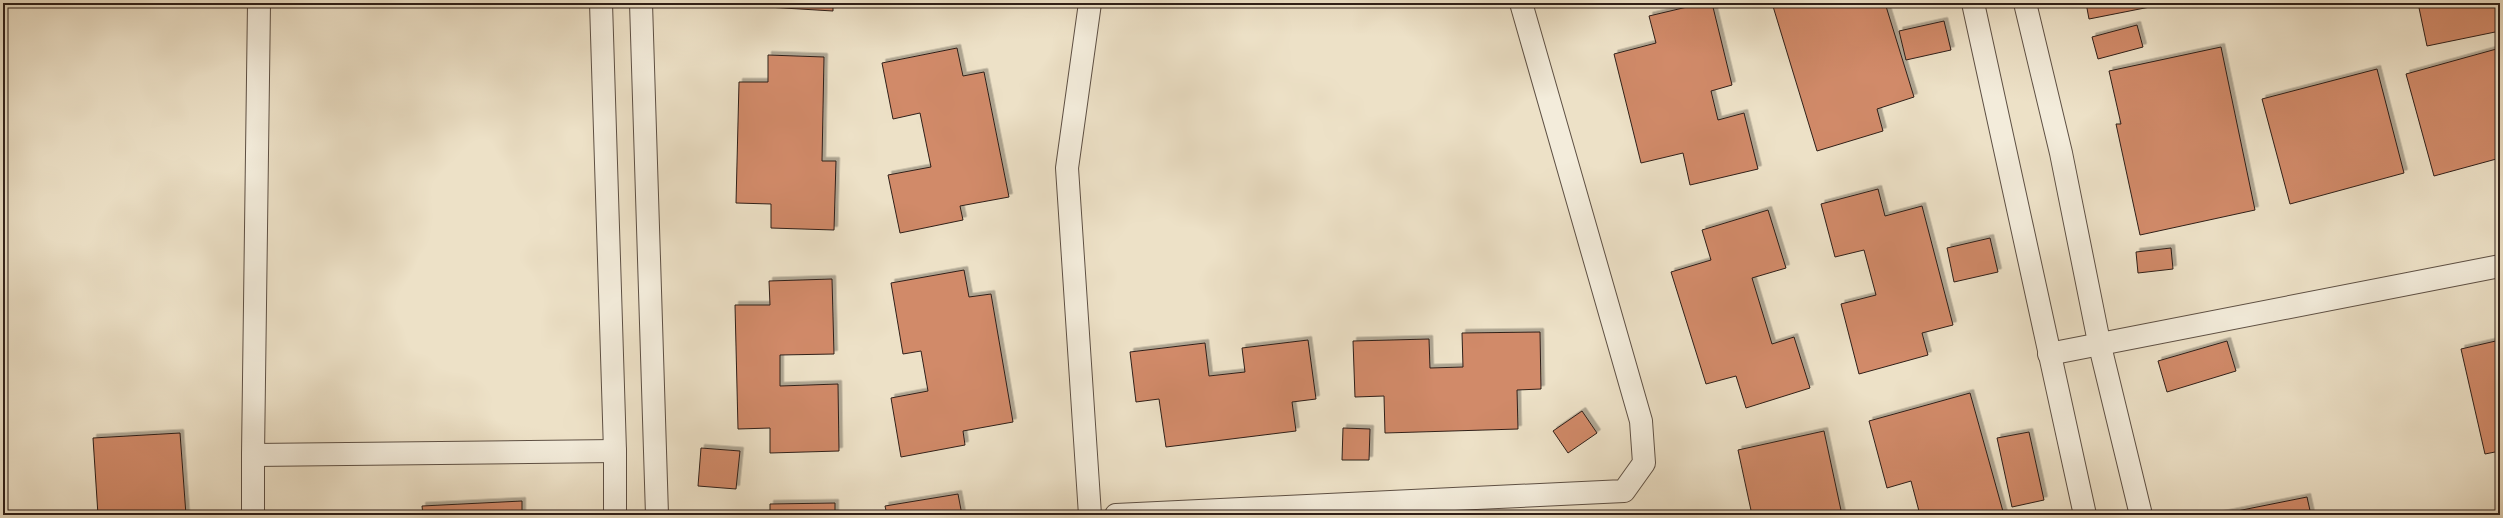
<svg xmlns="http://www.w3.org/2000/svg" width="2503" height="518" viewBox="0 0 2503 518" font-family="'IM FELL DW Pica',serif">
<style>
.building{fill:#d18a69;stroke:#2f1f18;filter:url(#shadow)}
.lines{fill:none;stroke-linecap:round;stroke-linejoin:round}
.street-casing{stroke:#5e5044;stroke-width:24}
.street{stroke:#f3ecdb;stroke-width:22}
</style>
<defs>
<filter id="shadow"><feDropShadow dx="3.5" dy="-3.5" stdDeviation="0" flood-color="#0004"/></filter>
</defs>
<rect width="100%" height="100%" fill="#ede1c7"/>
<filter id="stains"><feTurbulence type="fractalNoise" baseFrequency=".005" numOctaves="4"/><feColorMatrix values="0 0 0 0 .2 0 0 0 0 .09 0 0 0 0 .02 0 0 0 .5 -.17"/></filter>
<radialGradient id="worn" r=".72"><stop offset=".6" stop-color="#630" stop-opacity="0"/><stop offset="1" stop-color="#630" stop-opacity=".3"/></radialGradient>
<g class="building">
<path d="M768,3H833V11L767,7Z"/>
<path d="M897,3H961V6L897,7Z"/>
<path d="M1704,3H1712L1732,85L1711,91L1718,120L1744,113L1758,169L1690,185L1683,153L1641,163L1614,54L1656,43L1649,16Z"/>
<path d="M1772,3H1885L1914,97L1877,109L1883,131L1817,151Z"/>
<path d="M2086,3H2170L2089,19Z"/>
<path d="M2418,3H2500V31L2427,46Z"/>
<path d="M1944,21L1951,50L1906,60L1899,31Z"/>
<path d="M2137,25L2143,47L2098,59L2092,37Z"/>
<path d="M2221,47L2255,210L2140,235L2116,124H2121L2109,71Z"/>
<path d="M957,48L963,76L984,72L1009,197L960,206L963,220L900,233L888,175L931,167L920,113L893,119L882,63Z"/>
<path d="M2500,48V158L2434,176L2406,74Z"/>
<path d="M768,55L824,57L822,161H836L834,230L771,228V204L736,203L739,82H768Z"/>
<path d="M2377,69L2404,173L2290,204L2262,99Z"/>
<path d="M1878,189L1885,216L1922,206L1953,325L1922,333L1928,355L1859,374L1841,304L1876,295L1864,250L1835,257L1821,204Z"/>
<path d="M1768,210L1786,268L1752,278L1772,344L1794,337L1810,388L1746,408L1736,376L1706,384L1671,272L1711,260L1702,230Z"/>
<path d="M1990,238L1998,272L1954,282L1947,248Z"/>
<path d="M2171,248L2173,269L2138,273L2136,252Z"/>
<path d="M964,270L969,297L991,294L1013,422L963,431L965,445L901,457L891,398L928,391L921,351L903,354L891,283Z"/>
<path d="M832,279L834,354L780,355V386L838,384L839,451L770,453V428L738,429L735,305H770L769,281Z"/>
<path d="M1540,332L1541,389L1517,390L1518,429L1385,433L1384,396L1355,397L1353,341L1429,339L1430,368L1463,367L1462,333Z"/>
<path d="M1308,340L1316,399L1292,402L1296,431L1166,447L1159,399L1136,402L1130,352L1205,343L1209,376L1245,372L1242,348Z"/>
<path d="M2500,340V451L2485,454L2461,349Z"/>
<path d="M2227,341L2236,371L2167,392L2158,361Z"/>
<path d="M1970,393L2004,515H1920L1911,481L1887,488L1869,421Z"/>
<path d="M1582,411L1597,433L1568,453L1553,431Z"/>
<path d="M1343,428L1370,429L1369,460H1342Z"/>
<path d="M1824,431L1842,515H1752L1738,450Z"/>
<path d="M2029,432L2044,500L2012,507L1997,438Z"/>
<path d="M180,433L186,515H98L93,438Z"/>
<path d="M701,448L740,451L736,489L698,486Z"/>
<path d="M958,494L962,515H887L885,506Z"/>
<path d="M2307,497L2311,515H2217Z"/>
<path d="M522,501V515H423L422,506Z"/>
<path d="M835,503V515H770V504Z"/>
</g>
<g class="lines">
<defs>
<g id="street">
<path d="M259,3L253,455L615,451"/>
<path d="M601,3L615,451V515"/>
<path d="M641,3L657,515"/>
<path d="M1090,3L1067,168L1090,515"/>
<path d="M1973,3L2085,515"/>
<path d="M2025,3L2061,153L2099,342L2141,515"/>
<path d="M2049,354L2500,266"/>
<path d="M253,455V515"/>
<path d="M1116,515L1624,491L1644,463L1641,421L1521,3"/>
</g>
</defs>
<use href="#street" class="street-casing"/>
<use href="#street" class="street"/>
</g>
<rect width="2503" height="518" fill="none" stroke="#ede1c7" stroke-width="16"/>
<rect x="4" y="4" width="2495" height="510" fill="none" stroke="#2f1f18" stroke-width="2"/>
<rect x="8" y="8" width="2487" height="502" fill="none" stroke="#2f1f18"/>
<rect width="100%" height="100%" filter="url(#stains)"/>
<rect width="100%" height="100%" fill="url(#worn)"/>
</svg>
